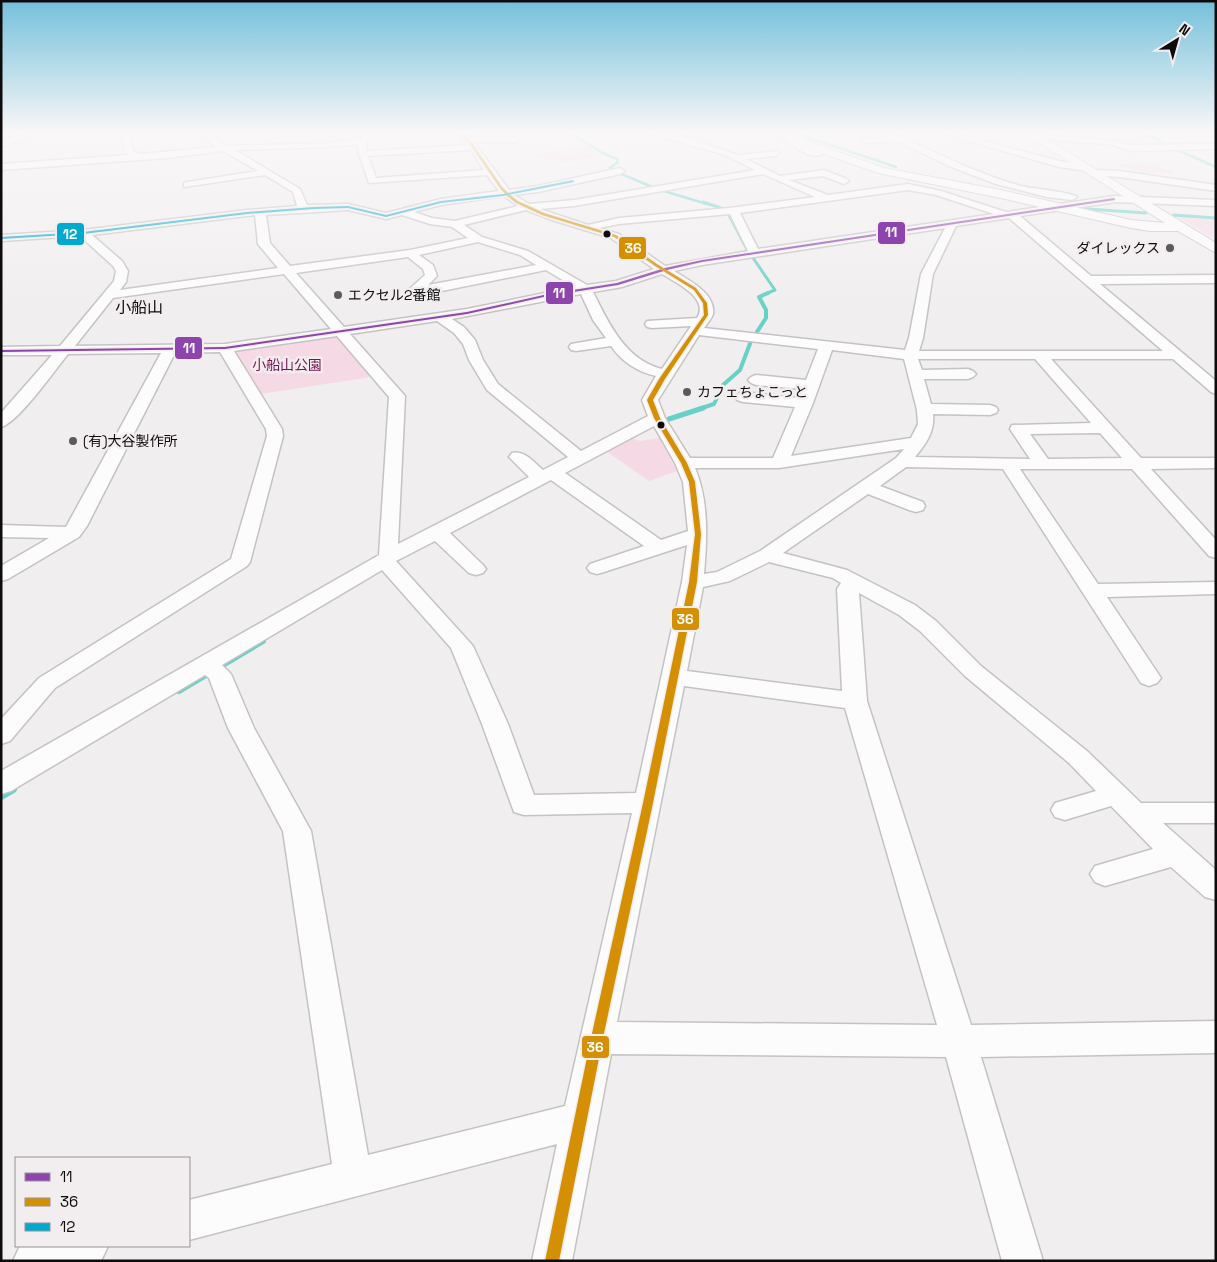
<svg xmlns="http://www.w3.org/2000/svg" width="1217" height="1262" viewBox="0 0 1217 1262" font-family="'Space Grotesk','Noto Sans JP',sans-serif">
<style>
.green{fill:#f5dae6}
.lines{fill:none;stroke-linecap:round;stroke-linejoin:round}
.stream-far5{stroke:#67d1c8;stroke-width:2.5}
.stream-far4{stroke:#67d1c8;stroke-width:3}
.stream-far3{stroke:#67d1c8;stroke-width:4}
.stream-far2{stroke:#67d1c8;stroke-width:5}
.stream-far1{stroke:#67d1c8;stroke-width:6}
.stream{stroke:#67d1c8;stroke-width:8}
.minor-casing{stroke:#c4c2c2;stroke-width:3}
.tertiary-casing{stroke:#c4c2c2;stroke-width:2}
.minor{fill:#fdfcfd;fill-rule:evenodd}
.tertiary{fill:#fdfcfd;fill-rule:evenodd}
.bus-1-casing{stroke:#f2edef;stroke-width:3}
.bus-2-casing{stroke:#f2edef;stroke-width:3}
.bus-3-casing{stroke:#f2edef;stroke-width:3}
.bus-1{fill:#8e44ad;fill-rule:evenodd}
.bus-2{fill:#d48f02;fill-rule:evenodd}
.bus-3{fill:#00a9ce;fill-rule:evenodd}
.bus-dot{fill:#0d0b0c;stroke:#f2edef;stroke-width:2}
.poi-dot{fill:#5d5a5b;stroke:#f2edef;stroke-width:2}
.labels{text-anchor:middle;stroke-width:5;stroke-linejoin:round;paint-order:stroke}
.far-poi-label{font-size:14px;fill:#0d0b0c;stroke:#f2edef;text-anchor:start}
.far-park-label{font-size:14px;fill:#7b1154;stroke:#f2edef}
.far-quarter-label{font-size:16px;fill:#0d0b0c;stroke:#f2edef}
.line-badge{stroke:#f2edef;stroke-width:2}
.badge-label{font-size:14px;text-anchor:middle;font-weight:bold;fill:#fff}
</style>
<rect width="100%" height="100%" fill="#f1eeef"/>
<g class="green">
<path d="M589,147L600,156L568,162L533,157L556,150Z"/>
<path d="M1140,163L1155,164L1174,173H1144L1118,165Z"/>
<path d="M1176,216L1214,219L1213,238Z"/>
<path d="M337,335L372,377L260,394L235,351Z"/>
<path d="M631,438L640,441L659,438L677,471L649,481L606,451Z"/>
</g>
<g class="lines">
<g class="stream-far5">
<path d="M541,131C551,133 562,131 572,135C588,142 600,154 617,159L618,162L610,168L616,171"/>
<path d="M1140,131L1169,146"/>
<path d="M804,136L896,167"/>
<path d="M1173,148L1216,167"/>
<path d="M619,173L657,189L707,204"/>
<path d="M908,179L957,188"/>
</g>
<g class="stream-far4">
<path d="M703,202L724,209L728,213L748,251"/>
<path d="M1074,208L1146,213"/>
<path d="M1174,215L1216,218"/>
<path d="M751,255L775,290L765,294"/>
</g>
<path class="stream-far3" d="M699,409L714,404L723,385L740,370L751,341L766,318V310L759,297L768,293"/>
<path class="stream-far2" d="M669,419L703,408"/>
<path class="stream-far1" d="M179,691L263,641"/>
<path class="stream" d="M1,796L13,789"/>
<defs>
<g id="minor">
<path d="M32,131H44L1,147V142Z"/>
<path d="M121,131H129L133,151L140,154L216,147L197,131H206L226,146L328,143L360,139L368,131H377L366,142L367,151L468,145L454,131H463L470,138H515L519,140L518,142H474L509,190L538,186L620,168L625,171L620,174L538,192L514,195L529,204L574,200L755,170L725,155L642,131H658L687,138L738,155L778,151L779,153L775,156L746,159L780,176L824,170L847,179L849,181L844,184L823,176L789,180L828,195L908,184L941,191L1006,212L1114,196L1216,200V206L1116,202L1020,216L1091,276L1216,275V283L1100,284L1216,381V394L1211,392L1173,359H1051L1141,458H1216V468L1151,469L1216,540V558L1209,556L1132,469H1020L1098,584L1216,582V594L1107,597L1161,678L1157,683L1149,686L1141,683L1003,469L906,467L880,486L923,502L925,506L923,510L916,512L909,510L868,494L783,553L847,570L915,605L936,621L981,666L1087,751L1141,803H1216V823H1163L1216,870V900L1205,897L1171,867L1105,886L1095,882L1090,874L1095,866L1153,849L1111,806L1065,820L1055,817L1051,810L1055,803L1096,791L1069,763L965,676L920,631L899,615L859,593L867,701L971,1025L1216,1021V1053L981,1057L1043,1261H1002L946,1057L611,1054L572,1261H532L557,1144L189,1240V1200L332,1164L283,831L228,728L209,678L205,675L11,791L1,794V771L379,555L389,397L337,336L234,351L282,429L283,436L250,562L247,566L55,688L10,741L1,744V719L39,678L231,559L267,436L266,429L220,352L175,353L87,526L79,537L8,579L1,581V566L49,538L1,537V525L66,527L161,353L68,354C55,370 18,423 1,427V413L52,355H1V347L60,346L114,281L116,271L113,266L80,236L1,241V235L83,230L247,210L297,206L293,192L265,175L184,187V183L187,182L258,171L223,151L167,158L1,170V164L129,155L125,152ZM358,144L359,154L369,183L487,175L499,191L441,199L386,213L348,204L307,205L300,189L235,150L328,147ZM471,150L484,170L376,178L368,156ZM763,174L815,197L729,208L619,218L588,225L540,209L574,206ZM908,190L936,195L994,214L758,249L740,213ZM504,196L518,206L455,221L432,218L414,212L441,205ZM348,210L386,219L402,215L430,224L452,227L468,238L410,250L290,266L270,243L266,215ZM526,210L555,221L611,238L654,269L616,281L587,285L528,251L482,237L464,225ZM730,214L748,251L665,266L619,234L599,228L619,224ZM255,215L258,244L278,268L120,290L126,282L128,271L122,261L92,235ZM1009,218L1163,351H919L923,338L933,274L956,226ZM945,228L921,274L909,338L905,350L704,328C707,324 712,318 713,314C716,293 688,280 674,271L702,265ZM478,242L520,255L536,265L428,285L437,276L433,265L419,255ZM408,257L423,269L425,275L406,292L408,296L412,297L546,270L574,287L467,309L344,327L296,273ZM284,274L331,329L225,344L75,346L113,298ZM662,274C675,282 710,298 697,318L647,321L645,324L647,327L652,328L691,326L662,369C625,360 608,322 593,292L622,287ZM581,294L593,320L606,338L571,344L569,347L571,350L576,351L611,346C622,362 638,372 656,376L642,400L648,416L581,451L498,384L483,360L475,340L464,327L452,319ZM437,321L454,333L463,344L469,360L487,390L568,457L543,470C533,462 525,450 512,453L509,457L529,477L398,544L405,396L350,334ZM699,335L818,349L806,380L756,375L751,377L748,380L751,383L756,385L803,389L799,398L743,392L737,394L735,397L737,400L743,402L795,407L773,458H690L665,418L658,400ZM832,350L904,359L917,410L918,424L911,438L791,456L813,403ZM918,359H1035L1091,423L1012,425L1010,429L1030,459L915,457C926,444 935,431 933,414L990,415L996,413L998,410L996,407L990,405L931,404L924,379H968L973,377L976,374L973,371L968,369L922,370ZM654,426L675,463L683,482L688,531L661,540L565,473ZM1100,433L1122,458L1048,459L1030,434ZM904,449L896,458L760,551L717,572L704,574C707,539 709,501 695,468H779ZM551,480L644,546L590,564L587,568L590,572L597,574L604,572L687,545L682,582L636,793L534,795L508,724L473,646L396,561L435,541L469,573L476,575L483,573L486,569L483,565L450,533ZM769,562L833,578L841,583L837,589L842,691L687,671L703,587L730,581ZM382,570L451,648L482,724L514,812L524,815L632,813L565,1106L368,1155L311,831L254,728L231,674L222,665ZM684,686L845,708L937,1025L617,1022Z"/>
<path d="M776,131H785L795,141L822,154C811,162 784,140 776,131Z"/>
<path d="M880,131H891C933,152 976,173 1021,186C1033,189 1071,192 1077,197L1072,200L1047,197L996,184L949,166L897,141L867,143L863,141L867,139L889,137Z"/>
<path d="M933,131H947L1059,161L1090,166L1091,168L1087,171L1059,167Z"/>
<path d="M995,131H1021C1015,135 1001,135 995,131Z"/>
<path d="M1031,134L1114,141L1131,145L1216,144V149L1131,151L1113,145L1034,138H1031Z"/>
<path d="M1096,170L1119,171L1216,185V191L1119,177L1093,175L1091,173Z"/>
<path d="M20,1246H108L101,1261H13Z"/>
</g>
<path id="tertiary" d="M785,131H796L807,141L884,168L1001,190L1131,220L1165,223L1021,131H1033L1216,243V253L1178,231H1150L1131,228L1001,198L878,173L799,145Z"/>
</defs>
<use href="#minor" class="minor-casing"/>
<use href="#tertiary" class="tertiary-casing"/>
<use href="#minor" class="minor"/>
<use href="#tertiary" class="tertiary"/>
<defs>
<path id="bus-1" d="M1114,198L1115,200L702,262L667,270L618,285L548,296L467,314L225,349L1,352V350L225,347L467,312L548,294L617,283L665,268L702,260Z"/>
<path id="bus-2" d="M457,131H460L473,144L502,187L509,194L518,201L544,213L616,235L657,264L696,288L707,303L708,315L665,379L653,400L660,418L687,463L695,482L701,534L697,582L653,803L603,1038L559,1261H545L591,1038L643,803L689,582L695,534L689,482L681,463L654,418L647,400L659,379L704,315L703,303L694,290L655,266L614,237L542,215L516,203L507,196L500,188L471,146Z"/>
<path id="bus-3" d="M573,180L574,182L503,196L441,203L386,217L348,208L314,209L247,214L83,234L1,239V237L83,232L247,212L314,207L348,206L386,215L441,201L503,194Z"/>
</defs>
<use href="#bus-1" class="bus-1-casing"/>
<use href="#bus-2" class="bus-2-casing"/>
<use href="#bus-3" class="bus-3-casing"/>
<use href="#bus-1" class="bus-1"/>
<use href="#bus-2" class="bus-2"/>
<use href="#bus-3" class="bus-3"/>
</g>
<linearGradient id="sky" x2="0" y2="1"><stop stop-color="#74c0db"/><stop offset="0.43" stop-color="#f9f7f8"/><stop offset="1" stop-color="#f9f7f8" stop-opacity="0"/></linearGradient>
<rect width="1217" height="308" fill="url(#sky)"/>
<g class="bus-dot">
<circle cx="607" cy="234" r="4.5"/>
<circle cx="661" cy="425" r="4.5"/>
</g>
<g class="poi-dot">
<circle cx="1170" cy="248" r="5"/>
<circle cx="338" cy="295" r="5"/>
<circle cx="687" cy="392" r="5"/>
<circle cx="73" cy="441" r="5"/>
</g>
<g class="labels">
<g class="far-poi-label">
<text x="1160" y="253" text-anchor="end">ダイレックス</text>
<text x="348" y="300">エクセル2番館</text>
<text x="697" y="397">カフェちょこっと</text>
<text x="83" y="446">(有)大谷製作所</text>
</g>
<g class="far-park-label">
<text x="287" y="370">小船山公園</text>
</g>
<g class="far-quarter-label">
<text x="139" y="313">小船山</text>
</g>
</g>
<g class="line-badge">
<rect x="877" y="221" width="29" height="24" rx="5" fill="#8e44ad"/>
<rect x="56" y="222" width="29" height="24" rx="5" fill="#00a9ce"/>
<rect x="618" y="236" width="29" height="24" rx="5" fill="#d48f02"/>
<rect x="545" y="281" width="29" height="24" rx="5" fill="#8e44ad"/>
<rect x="174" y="336" width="29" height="24" rx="5" fill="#8e44ad"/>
<rect x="671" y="607" width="29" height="24" rx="5" fill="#d48f02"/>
<rect x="581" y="1035" width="29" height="24" rx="5" fill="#d48f02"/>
</g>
<g class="badge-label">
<text x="891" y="237">11</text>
<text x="70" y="239">12</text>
<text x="633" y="253">36</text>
<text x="559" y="298">11</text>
<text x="189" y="353">11</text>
<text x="685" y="624">36</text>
<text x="595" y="1052">36</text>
</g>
<rect width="1217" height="1262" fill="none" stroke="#0d0b0c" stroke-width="5"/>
<rect x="15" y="1157" width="175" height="90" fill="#f2edef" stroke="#969394"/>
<rect x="25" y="1173" width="25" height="8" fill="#8e44ad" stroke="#969394"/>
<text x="60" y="1182" font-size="15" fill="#0d0b0c">11</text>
<rect x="25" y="1198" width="25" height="8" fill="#d48f02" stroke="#969394"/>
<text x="60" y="1207" font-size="15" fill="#0d0b0c">36</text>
<rect x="25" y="1223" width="25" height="8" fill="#00a9ce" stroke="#969394"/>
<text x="60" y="1232" font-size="15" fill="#0d0b0c">12</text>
<g transform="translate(1177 40) rotate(37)" stroke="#f2edef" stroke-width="4" paint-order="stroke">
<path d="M0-4L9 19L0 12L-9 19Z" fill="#0d0b0c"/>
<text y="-8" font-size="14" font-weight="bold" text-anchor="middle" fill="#0d0b0c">N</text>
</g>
</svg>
